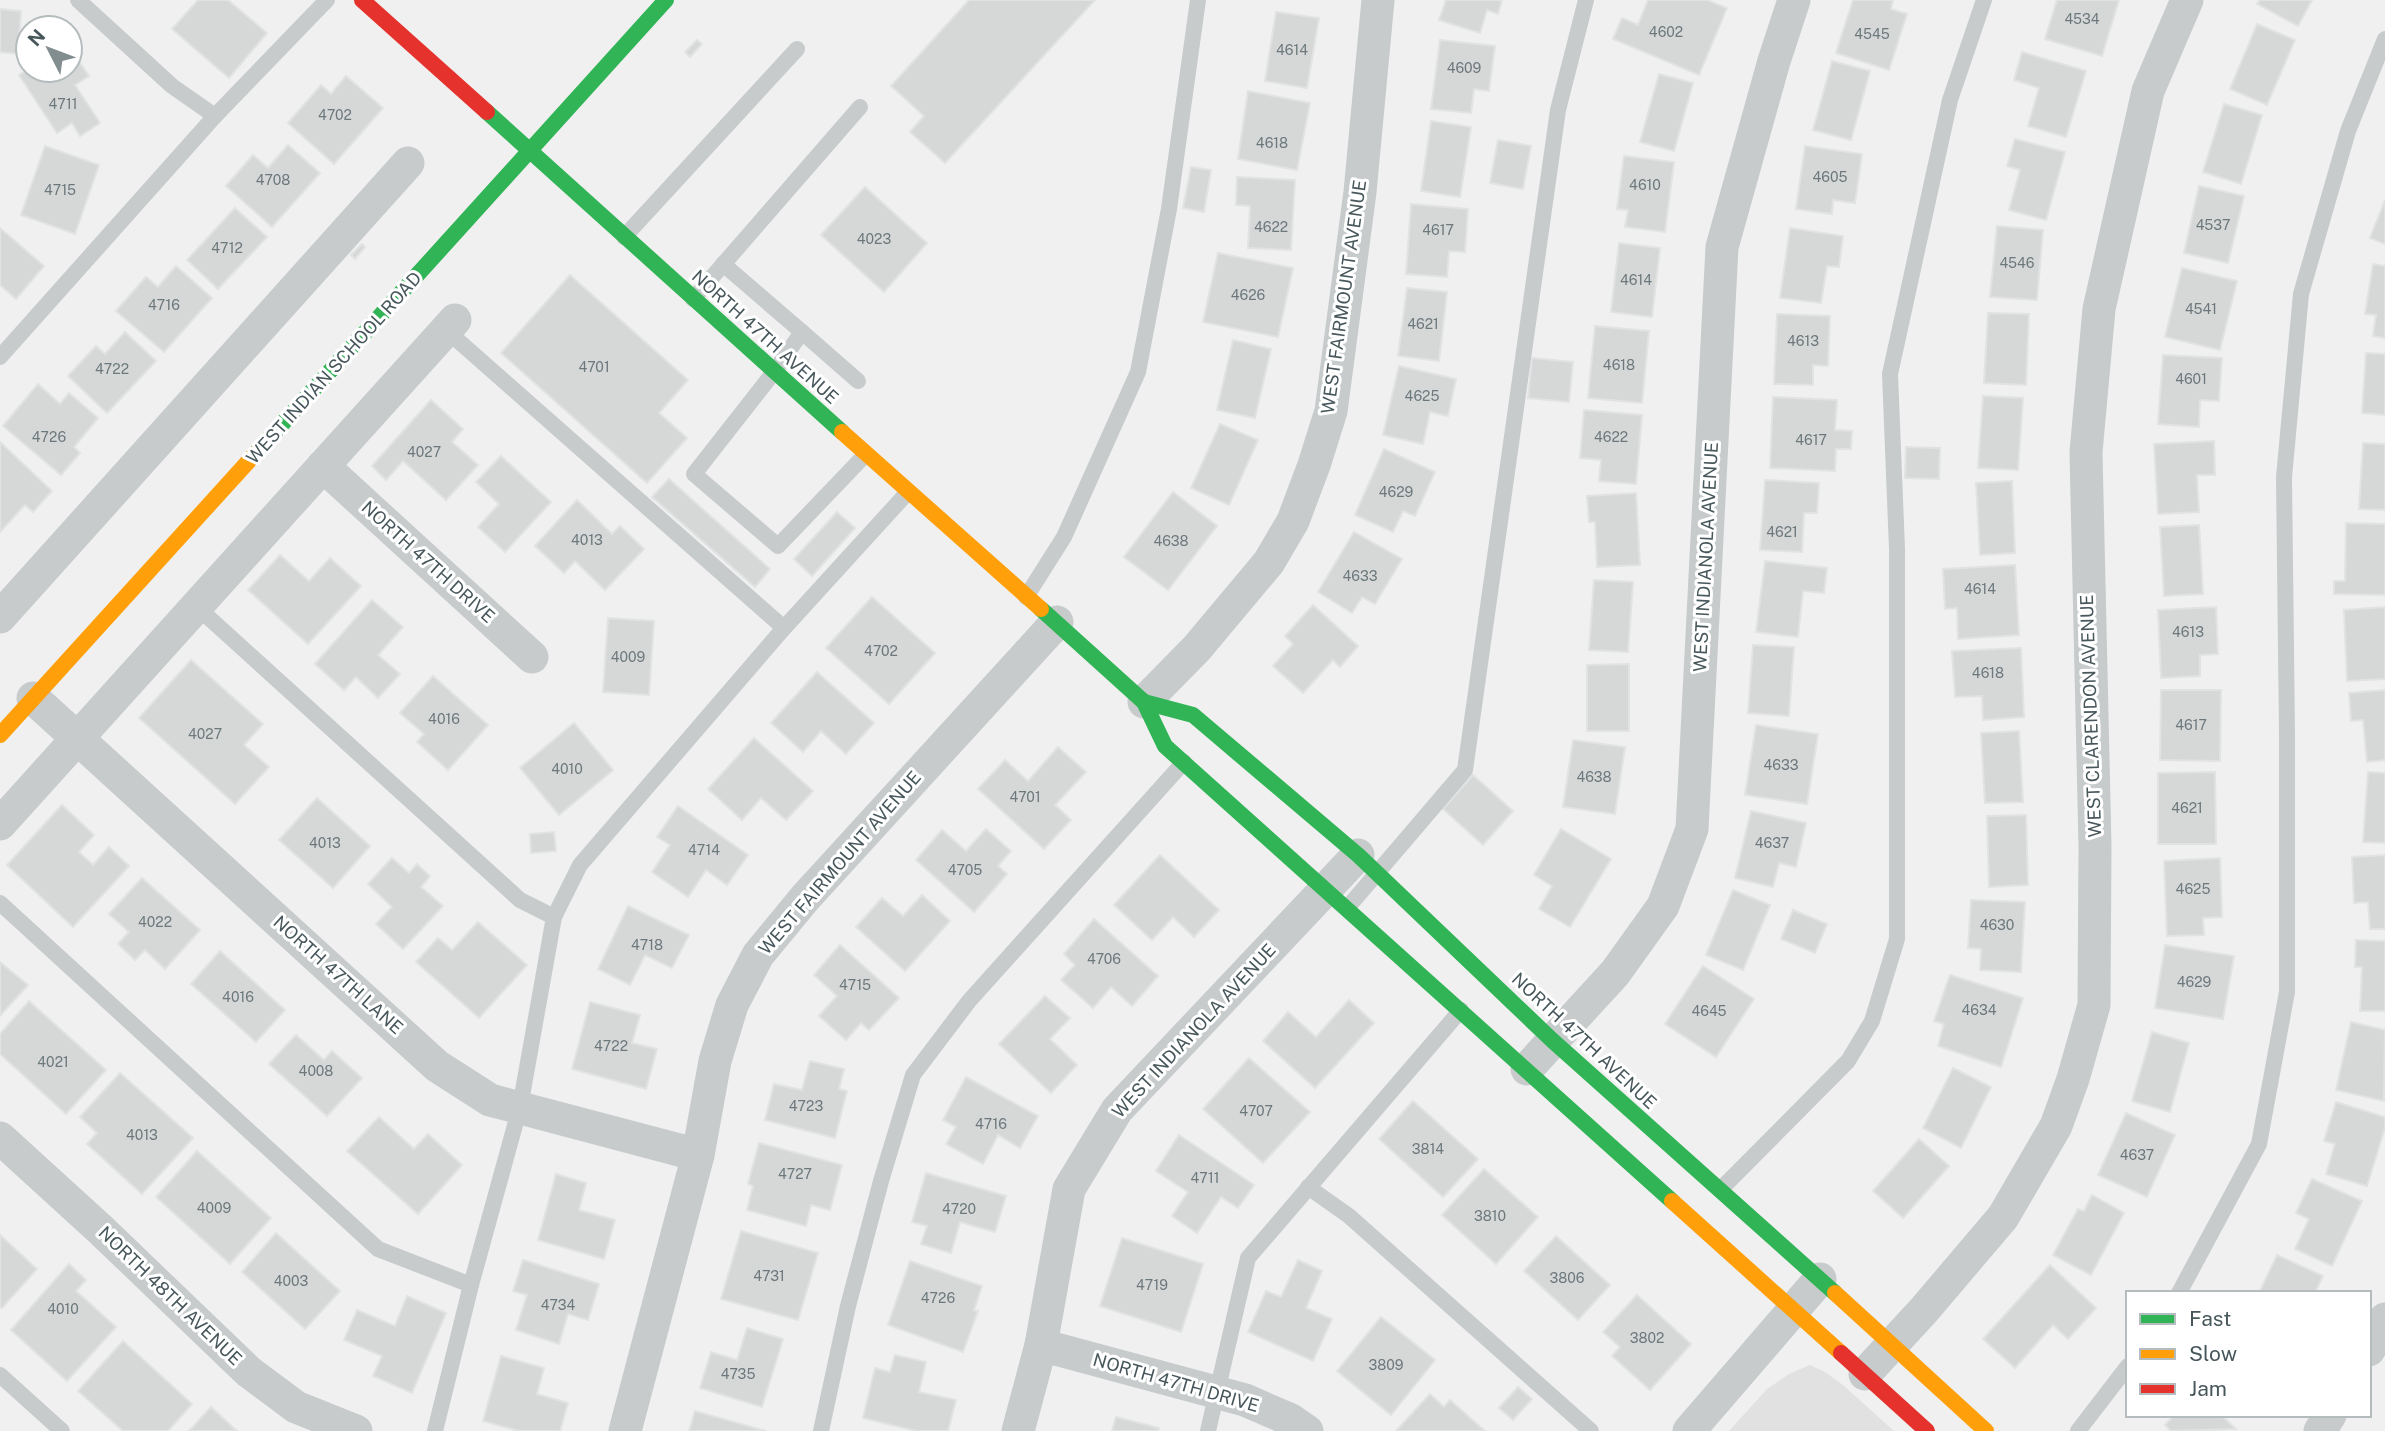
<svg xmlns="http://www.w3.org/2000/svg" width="2385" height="1431" viewBox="0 0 2385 1431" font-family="'Public Sans',sans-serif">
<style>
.education{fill:#e2e1e2}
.building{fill:#d6d8d8;stroke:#e1e2e3;stroke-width:2}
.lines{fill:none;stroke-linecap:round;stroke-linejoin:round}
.lane{stroke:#c7cbcc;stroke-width:16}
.street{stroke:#c7cbcc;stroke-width:33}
.fast{stroke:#30b455;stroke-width:16}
.slow{stroke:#ff9f0a;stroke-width:16}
.jam{stroke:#e5322d;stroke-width:16}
.labels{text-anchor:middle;stroke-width:6;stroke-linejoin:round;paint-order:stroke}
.number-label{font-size:14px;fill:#6c787c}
.street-label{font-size:18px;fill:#47575b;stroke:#fff}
</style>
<rect width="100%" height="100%" fill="#f0f0f0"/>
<path class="education" d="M1810,1365L1825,1372L1843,1385L1894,1431H1729L1767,1389L1789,1374Z"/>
<g class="building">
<path d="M198,0H228L267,33L229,78L172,29Z"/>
<path d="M969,0H1095L945,163L910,132L924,116L891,86Z"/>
<path d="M1446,0H1502L1498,14L1487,10L1480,33L1439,20Z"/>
<path d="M1648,0H1707L1727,8L1699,75L1613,39L1622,18L1638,25Z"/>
<path d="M1853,0H1893L1891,9L1907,14L1889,70L1836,53Z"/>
<path d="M2057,0H2119L2102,56L2045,39Z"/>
<path d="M2260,0H2312L2298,26L2257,4Z"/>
<path d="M0,9L21,11L18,54L0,52Z"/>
<path d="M1276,12L1319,18L1307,88L1265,81Z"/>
<path d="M2257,24L2295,40L2267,105L2230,89Z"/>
<path d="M697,40L702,44L690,57L685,52Z"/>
<path d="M1440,40L1495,46L1489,91L1474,89L1471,113L1431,109Z"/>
<path d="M70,48L89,76L75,85L100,123L80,136L72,123L57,133L19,75L28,69L70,70Z"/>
<path d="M2022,52L2086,71L2066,137L2028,126L2039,88L2014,80Z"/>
<path d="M1832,61L1870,71L1851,140L1813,130Z"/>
<path d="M1659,74L1693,83L1674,151L1640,142Z"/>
<path d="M346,76L383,108L334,164L288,123L321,85L331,94Z"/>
<path d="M1248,91L1310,103L1297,170L1238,159Z"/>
<path d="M2224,104L2262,115L2241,184L2203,172Z"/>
<path d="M1431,121L1471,127L1460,197L1421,191Z"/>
<path d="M2015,139L2065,152L2046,220L2009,210L2020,170L2007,166Z"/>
<path d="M1498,140L1531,146L1523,189L1490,183Z"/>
<path d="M288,145L320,173L272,227L226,186L253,155L268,168Z"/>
<path d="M45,146L99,165L75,234L21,215Z"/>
<path d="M1805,146L1862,154L1855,203L1833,200L1832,214L1796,209Z"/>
<path d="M1624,156L1674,162L1665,232L1625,227L1628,210L1617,209Z"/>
<path d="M1191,167L1211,170L1204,212L1183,208Z"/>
<path d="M1237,177L1295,180L1291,250L1248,248L1250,206L1236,205Z"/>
<path d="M2199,186L2244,196L2228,263L2184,253Z"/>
<path d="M865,187L927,243L884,292L821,235Z"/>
<path d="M2385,200V244L2370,238Z"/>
<path d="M1411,204L1468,209L1465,252L1449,251L1447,277L1406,274Z"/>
<path d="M235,208L267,237L218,289L187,260Z"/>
<path d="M1997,226L2043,230L2037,300L1990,297Z"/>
<path d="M0,228L44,266L16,299L0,285Z"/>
<path d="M1790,228L1843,236L1839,267L1827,266L1821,303L1780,298Z"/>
<path d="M1619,243L1660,248L1652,317L1611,312Z"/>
<path d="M362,244L365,247L355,259L351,255Z"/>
<path d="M1218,253L1293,268L1278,337L1203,322Z"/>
<path d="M2373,264L2385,266V338L2373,336L2376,315L2365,314Z"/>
<path d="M176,266L212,298L164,352L116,311L146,277L158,287Z"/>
<path d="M2182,268L2237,281L2220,350L2165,337Z"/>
<path d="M570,275L688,380L659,413L687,438L647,483L501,353Z"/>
<path d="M1407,288L1447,292L1439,361L1398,356Z"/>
<path d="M1988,313L2029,314L2026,385L1984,383Z"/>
<path d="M1777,314L1830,316L1828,366L1813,365V385L1774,384Z"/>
<path d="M1595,326L1649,331L1642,403L1588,398Z"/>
<path d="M125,332L156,361L107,413L68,376L96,346L105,354Z"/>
<path d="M1233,340L1271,349L1255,418L1217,410Z"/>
<path d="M2366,353L2385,354V415L2362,413Z"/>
<path d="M2163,355L2222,358L2219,401L2200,400L2199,427L2158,424Z"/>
<path d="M1532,358L1573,362L1569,402L1528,398Z"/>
<path d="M1399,366L1456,379L1448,416L1430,412L1423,444L1383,435Z"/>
<path d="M38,384L60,404L69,393L98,418L74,447L80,453L61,475L3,426Z"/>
<path d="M1983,396L2023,398L2018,470L1978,468Z"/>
<path d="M1773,397L1837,400L1835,430L1852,431L1851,449H1836L1835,471L1770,468Z"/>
<path d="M431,400L463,429L452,442L478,465L446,500L403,461L386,480L372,466Z"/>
<path d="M1584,410L1642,415L1636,484L1599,481L1601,460L1580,458Z"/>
<path d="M1220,424L1258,440L1229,505L1191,488Z"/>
<path d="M2214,441L2215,475H2197L2199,512L2158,514L2154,444Z"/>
<path d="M0,442L52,491L33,512L25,505L0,532Z"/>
<path d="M2363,443L2385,444V510L2359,509Z"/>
<path d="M1906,447L1940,448L1939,479L1905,478Z"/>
<path d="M1384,449L1435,472L1415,516L1403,511L1393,532L1355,515Z"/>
<path d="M501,456L551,502L505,552L478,527L499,504L476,482Z"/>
<path d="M669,479L770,569L755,587L652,497Z"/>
<path d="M1765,480L1819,483L1817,513H1804L1802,552L1760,550Z"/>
<path d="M2012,481L2015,553L1980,555L1976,483Z"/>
<path d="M1173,492L1217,526L1168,590L1124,557Z"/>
<path d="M1636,493L1640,565L1597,567L1595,522H1589L1587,496Z"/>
<path d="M577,500L612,534L620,526L644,549L605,590L575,561L564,573L535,546Z"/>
<path d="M837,512L855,528L812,576L794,559Z"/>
<path d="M2346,523L2385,524V595L2334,594V581H2345Z"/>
<path d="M2199,525L2203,594L2164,596L2160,527Z"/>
<path d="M1354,532L1402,559L1375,604L1362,597L1352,613L1318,592Z"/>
<path d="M280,555L309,581L330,558L361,586L308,644L248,590Z"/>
<path d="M1765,561L1827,568L1824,593L1803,591L1798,637L1756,632Z"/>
<path d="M2015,565L2019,635L1958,639L1957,608L1945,609L1943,569Z"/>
<path d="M1594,580L1633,582L1628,652L1589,650Z"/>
<path d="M872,597L935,653L889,704L826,648Z"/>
<path d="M372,600L403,627L378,655L400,674L378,698L356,677L344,690L315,664Z"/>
<path d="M1313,605L1358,646L1340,667L1333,660L1303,693L1273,666L1293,644L1285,636Z"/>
<path d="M2216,607L2218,654L2200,655V676L2161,678L2158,610Z"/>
<path d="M2385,607V679L2347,681L2344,610Z"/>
<path d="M608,618L654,621L649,695L603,692Z"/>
<path d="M1753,645L1794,647L1789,716L1748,713Z"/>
<path d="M2021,648L2024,717L1983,720L1982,696L1955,697L1952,651Z"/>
<path d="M191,660L263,724L244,745L269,767L235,804L139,718Z"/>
<path d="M1629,664V731H1587V665Z"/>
<path d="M817,672L874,723L846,754L821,731L803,752L771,723Z"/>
<path d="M433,676L488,725L448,770L417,742L424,734L400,713Z"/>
<path d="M2161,690H2221L2220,761L2160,760Z"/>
<path d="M2385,690V760L2367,762L2363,720L2351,721L2349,693Z"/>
<path d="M574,723L613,770L559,815L520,768Z"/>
<path d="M1756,725L1818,734L1807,804L1745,795Z"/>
<path d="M2019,731L2023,802L1985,803L1981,733Z"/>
<path d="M754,738L813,791L786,820L761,798L742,820L708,789Z"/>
<path d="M1573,740L1625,747L1615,814L1563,807Z"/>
<path d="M1058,747L1086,772L1055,805L1071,820L1044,849L978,789L1005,760L1028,781Z"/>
<path d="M2215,772L2216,844H2158V773Z"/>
<path d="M2368,772L2385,773V843L2363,842Z"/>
<path d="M1473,775L1513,811L1483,845L1443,809Z"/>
<path d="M317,798L370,846L333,888L279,840Z"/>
<path d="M62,805L94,835L79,852L93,865L109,847L129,866L73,927L7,865Z"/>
<path d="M678,806L748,855L727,885L706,870L688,897L652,872L670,845L657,837Z"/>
<path d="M1751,811L1806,823L1796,867L1779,863L1773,887L1735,878Z"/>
<path d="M2026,815L2028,885L1989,887L1987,816Z"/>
<path d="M986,829L1011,851L998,866L1007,874L974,912L916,860L942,830L966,851Z"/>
<path d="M1561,829L1611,859L1570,927L1539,909L1552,886L1534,875Z"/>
<path d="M554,832L556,851L531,853L530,834Z"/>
<path d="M1160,855L1219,910L1194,937L1173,917L1152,940L1114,905Z"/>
<path d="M2385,855V929H2370L2368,902L2354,903L2352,857Z"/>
<path d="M392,858L409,873L417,864L430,876L421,887L443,906L403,949L376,924L392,907L368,884Z"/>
<path d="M2220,858L2222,917L2203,918L2204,935L2167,936L2164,861Z"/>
<path d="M142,878L200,930L165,969L145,950L135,960L118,944L129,932L109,914Z"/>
<path d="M1733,890L1770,905L1743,970L1706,955Z"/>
<path d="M922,895L950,921L905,971L856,927L882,898L903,916Z"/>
<path d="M1971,900L2025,902L2021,972L1980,970L1981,949L1968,948Z"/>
<path d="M628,906L689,935L672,968L645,955L630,985L598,969Z"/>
<path d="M1793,910L1827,924L1815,953L1781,939Z"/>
<path d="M1094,919L1158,976L1132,1006L1111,987L1093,1008L1061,980L1075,965L1064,954Z"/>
<path d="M478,922L527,965L479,1018L416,962L438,938L452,950Z"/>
<path d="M2356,940L2385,941V1011H2360L2362,967H2355Z"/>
<path d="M840,945L899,998L869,1030L861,1023L846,1040L819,1016L837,996L814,975Z"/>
<path d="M2165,945L2234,956L2223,1019L2155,1008Z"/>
<path d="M220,951L285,1010L256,1042L191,984Z"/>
<path d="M0,962L28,985L0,1016Z"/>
<path d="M1703,966L1754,999L1716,1057L1665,1024Z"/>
<path d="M1950,975L2023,998L2001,1067L1938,1046L1944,1024L1934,1021Z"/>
<path d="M1045,996L1070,1018L1050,1039L1077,1065L1051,1093L999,1044Z"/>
<path d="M1349,1000L1374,1023L1315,1088L1263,1041L1288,1012L1316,1037Z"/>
<path d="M29,1001L106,1070L66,1114L0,1054V1034Z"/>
<path d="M590,1002L640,1015L632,1043L657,1049L646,1089L572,1069Z"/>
<path d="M2351,1022L2385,1030L2384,1101L2336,1090Z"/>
<path d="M2152,1032L2189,1043L2170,1112L2132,1101Z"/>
<path d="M296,1035L324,1060L332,1051L362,1078L327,1116L269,1064Z"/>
<path d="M1249,1058L1310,1112L1263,1163L1203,1109Z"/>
<path d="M810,1061L844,1069L839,1089L847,1091L835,1138L765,1120L774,1084L802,1090Z"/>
<path d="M1953,1068L1991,1087L1961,1148L1923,1128Z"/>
<path d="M120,1073L193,1138L142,1194L87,1144L97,1133L80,1117Z"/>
<path d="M966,1077L1038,1116L1020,1148L998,1135L983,1164L946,1144L956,1127L943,1120Z"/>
<path d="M1413,1101L1478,1159L1443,1197L1379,1139Z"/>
<path d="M2336,1102L2385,1117V1128L2367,1186L2326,1174L2335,1144L2324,1141Z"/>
<path d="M2126,1113L2175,1135L2147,1197L2098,1175Z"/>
<path d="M379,1117L414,1149L428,1134L462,1165L418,1214L347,1151Z"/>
<path d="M1179,1135L1254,1185L1238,1208L1221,1197L1197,1233L1172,1216L1188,1192L1156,1171Z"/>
<path d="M1919,1139L1949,1166L1903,1218L1873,1191Z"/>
<path d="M759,1143L842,1165L830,1210L811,1205L806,1226L747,1210L753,1186L748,1184Z"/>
<path d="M197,1151L271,1218L230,1264L156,1197Z"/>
<path d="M1484,1169L1538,1217L1496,1264L1442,1215Z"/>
<path d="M926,1173L1006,1196L995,1232L960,1222L951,1253L921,1244L927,1226L912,1222Z"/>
<path d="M556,1174L586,1183L579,1210L615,1220L604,1259L538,1240Z"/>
<path d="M2312,1179L2362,1201L2332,1266L2295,1249L2309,1219L2296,1213Z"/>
<path d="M2092,1195L2124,1213L2091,1275L2053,1255L2078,1209L2084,1211Z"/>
<path d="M741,1231L818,1253L798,1320L721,1299Z"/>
<path d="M276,1233L340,1291L305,1329L242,1272Z"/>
<path d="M0,1235L37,1269L2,1308L0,1307Z"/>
<path d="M1556,1236L1610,1285L1578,1320L1524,1271Z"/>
<path d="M1122,1238L1203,1264L1181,1332L1100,1306Z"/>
<path d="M2277,1255L2323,1276L2315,1293H2259Z"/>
<path d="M523,1260L599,1284L588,1320L568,1314L559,1344L516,1330L527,1295L513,1291Z"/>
<path d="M1298,1260L1322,1271L1306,1308L1332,1319L1313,1361L1248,1332L1266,1291L1281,1297Z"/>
<path d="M910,1261L982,1286L974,1310L978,1311L963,1352L888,1325Z"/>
<path d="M69,1264L86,1280L76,1291L116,1327L67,1381L11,1330Z"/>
<path d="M2050,1265L2096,1308L2068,1339L2053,1325L2015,1368L1983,1339Z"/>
<path d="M1637,1295L1691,1344L1650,1390L1612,1356L1620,1347L1603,1332Z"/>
<path d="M407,1296L446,1313L412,1393L373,1376L382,1356L344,1340L357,1310L395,1326Z"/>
<path d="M1381,1317L1435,1360L1391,1415L1337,1371Z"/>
<path d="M747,1328L783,1339L762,1407L700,1388L711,1352L737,1360Z"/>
<path d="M123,1341L192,1404L168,1431H123L78,1391Z"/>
<path d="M895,1355L926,1362L919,1392L956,1400L948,1431H916L863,1418L875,1368L890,1372Z"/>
<path d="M501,1356L544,1368L537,1394L568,1403L560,1431H519L483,1421Z"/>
<path d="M1518,1387L1532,1399L1513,1420L1499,1408Z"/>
<path d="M1430,1394L1444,1407L1450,1400L1485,1431H1396Z"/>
<path d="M211,1407L237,1431H189Z"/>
<path d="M695,1411L766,1431H689Z"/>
<path d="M2174,1415H2221L2236,1429L2171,1431L2165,1425Z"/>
<path d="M1116,1417L1159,1428L1158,1431H1112Z"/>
</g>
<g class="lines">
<g class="lane">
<path d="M78,0L172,86L215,116"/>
<path d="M624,237L797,49"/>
<path d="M723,264L802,332L774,372L694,474L778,546L866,454"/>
<path d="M693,299L860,107"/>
<path d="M446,330L784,628"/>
<path d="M802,332L858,381"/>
<path d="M0,357L215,116L327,0"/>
<path d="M1026,597L1064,537L1138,372L1169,209L1198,0"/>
<path d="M196,606L520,900L554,917"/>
<path d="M0,903L378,1249L471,1285"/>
<path d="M1348,907L1465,770L1558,110L1586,0"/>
<path d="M1308,1187L1349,1216L1591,1431"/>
<path d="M1720,1190L1848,1061L1872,1021L1897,939V549L1890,374L1950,100L1984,0"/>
<path d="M2179,1293L2259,1144L2287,992V735L2284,477L2301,294L2348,131L2385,39"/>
<path d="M0,1375L62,1431"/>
<path d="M435,1431L471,1285L520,1107L554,917L580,865L784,628L908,492"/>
<path d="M821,1431L848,1306L881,1181L913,1075L969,1001L1184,762"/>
<path d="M1208,1431L1248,1258L1461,1010"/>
<path d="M2078,1431L2128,1366"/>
</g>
<g class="street">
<path d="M323,466L532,657"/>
<path d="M0,617L408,163"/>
<path d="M33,698L437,1066L490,1100L698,1155"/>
<path d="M1144,702L1197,648L1269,562L1293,521L1314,465L1331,411L1360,192L1378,0"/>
<path d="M0,824L455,320"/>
<path d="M1527,1069L1615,973L1663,906L1692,829L1722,247L1774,61L1794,0"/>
<path d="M0,1138L101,1230L249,1372L296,1407L356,1431"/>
<path d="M1041,1345L1245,1400L1291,1420L1307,1431"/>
<path d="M2369,1350L2385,1319"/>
<path d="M1865,1374L1924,1310L2003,1217L2056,1126L2073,1079L2094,1005L2095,846L2086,452L2099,309L2148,91L2187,0"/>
<path d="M625,1431L698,1155L715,1061L732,1005L758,955L805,898L1057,622"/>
<path d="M1018,1431L1041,1345L1069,1189L1117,1110L1358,855"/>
<path d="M1689,1431L1820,1279"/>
<path d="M2320,1431L2330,1415"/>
</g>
<g class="fast">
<path d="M487,112L842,432"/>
<path d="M256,453L666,0"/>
<path d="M1041,609L1144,702L1165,746L1672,1201"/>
<path d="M1144,702L1193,715L1358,855L1553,1041L1835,1293"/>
</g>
<g class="slow">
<path d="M842,432L1041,609"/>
<path d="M0,735L256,453"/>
<path d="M1672,1201L1841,1353"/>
<path d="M1835,1293L1986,1431"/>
</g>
<g class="jam">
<path d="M362,0L487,112"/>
<path d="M1841,1353L1927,1431"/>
</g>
</g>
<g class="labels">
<g class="number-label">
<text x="2082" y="24">4534</text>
<text x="1666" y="37">4602</text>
<text x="1872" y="39">4545</text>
<text x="1292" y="55">4614</text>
<text x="1464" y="73">4609</text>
<text x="63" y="109">4711</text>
<text x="335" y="120">4702</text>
<text x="1272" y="148">4618</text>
<text x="1830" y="182">4605</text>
<text x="273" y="185">4708</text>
<text x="1645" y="190">4610</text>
<text x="60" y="195">4715</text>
<text x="2213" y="230">4537</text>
<text x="1271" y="232">4622</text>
<text x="1438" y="235">4617</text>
<text x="874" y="244">4023</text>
<text x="227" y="253">4712</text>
<text x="2017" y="268">4546</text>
<text x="1636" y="285">4614</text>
<text x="1248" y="300">4626</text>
<text x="164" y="310">4716</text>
<text x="2201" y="314">4541</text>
<text x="1423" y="329">4621</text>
<text x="1803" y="346">4613</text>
<text x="1619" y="370">4618</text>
<text x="594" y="372">4701</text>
<text x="112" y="374">4722</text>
<text x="2191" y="384">4601</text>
<text x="1422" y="401">4625</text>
<text x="49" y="442">4726</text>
<text x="1611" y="442">4622</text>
<text x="1811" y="445">4617</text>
<text x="424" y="457">4027</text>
<text x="1396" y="497">4629</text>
<text x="1782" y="537">4621</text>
<text x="587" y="545">4013</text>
<text x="1171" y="546">4638</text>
<text x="1360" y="581">4633</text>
<text x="1980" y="594">4614</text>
<text x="2188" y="637">4613</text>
<text x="881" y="656">4702</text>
<text x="628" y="662">4009</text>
<text x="1988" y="678">4618</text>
<text x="444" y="724">4016</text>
<text x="2191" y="730">4617</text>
<text x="205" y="739">4027</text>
<text x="1781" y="770">4633</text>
<text x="567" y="774">4010</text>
<text x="1594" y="782">4638</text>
<text x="1025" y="802">4701</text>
<text x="2187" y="813">4621</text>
<text x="325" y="848">4013</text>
<text x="1772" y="848">4637</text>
<text x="704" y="855">4714</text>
<text x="965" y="875">4705</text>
<text x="2193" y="894">4625</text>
<text x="155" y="927">4022</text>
<text x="1997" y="930">4630</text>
<text x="647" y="950">4718</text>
<text x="1104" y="964">4706</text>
<text x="2194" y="987">4629</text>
<text x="855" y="990">4715</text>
<text x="238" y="1002">4016</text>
<text x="1979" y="1015">4634</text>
<text x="1709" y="1016">4645</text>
<text x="611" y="1051">4722</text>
<text x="53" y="1067">4021</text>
<text x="316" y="1076">4008</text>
<text x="806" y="1111">4723</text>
<text x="1256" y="1116">4707</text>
<text x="991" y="1129">4716</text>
<text x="142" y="1140">4013</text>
<text x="1428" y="1154">3814</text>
<text x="2137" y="1160">4637</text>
<text x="795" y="1179">4727</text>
<text x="1205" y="1183">4711</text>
<text x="214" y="1213">4009</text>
<text x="959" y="1214">4720</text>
<text x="1490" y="1221">3810</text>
<text x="769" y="1281">4731</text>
<text x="1567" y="1283">3806</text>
<text x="291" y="1286">4003</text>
<text x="1152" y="1290">4719</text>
<text x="938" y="1303">4726</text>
<text x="558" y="1310">4734</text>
<text x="63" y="1314">4010</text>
<text x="1647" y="1343">3802</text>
<text x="1386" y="1370">3809</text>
<text x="738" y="1379">4735</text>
</g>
<g class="street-label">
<text transform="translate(1344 297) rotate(-82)" y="6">WEST FAIRMOUNT AVENUE</text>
<text transform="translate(765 337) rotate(42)" y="6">NORTH 47TH AVENUE</text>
<text transform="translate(334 368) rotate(-48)" y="6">WEST INDIAN SCHOOL ROAD</text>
<text transform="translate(1706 557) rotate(-87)" y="6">WEST INDIANOLA AVENUE</text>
<text transform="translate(428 562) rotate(42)" y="6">NORTH 47TH DRIVE</text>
<text transform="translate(2091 716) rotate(-92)" y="6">WEST CLARENDON AVENUE</text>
<text transform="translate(840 863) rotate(-49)" y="6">WEST FAIRMOUNT AVENUE</text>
<text transform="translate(338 975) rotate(42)" y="6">NORTH 47TH LANE</text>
<text transform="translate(1194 1031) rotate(-47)" y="6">WEST INDIANOLA AVENUE</text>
<text transform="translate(1584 1041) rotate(43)" y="6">NORTH 47TH AVENUE</text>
<text transform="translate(170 1296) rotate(44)" y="6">NORTH 48TH AVENUE</text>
<text transform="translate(1176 1383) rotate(16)" y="6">NORTH 47TH DRIVE</text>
</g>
</g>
<rect x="2126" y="1291" width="245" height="126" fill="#ffffff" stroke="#b5bcbd" stroke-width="2"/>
<rect x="2140" y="1314" width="35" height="10" fill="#30b455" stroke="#b5bcbd" stroke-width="2"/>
<text x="2189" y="1326" font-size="21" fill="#47575b">Fast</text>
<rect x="2140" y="1349" width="35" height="10" fill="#ff9f0a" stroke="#b5bcbd" stroke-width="2"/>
<text x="2189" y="1361" font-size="21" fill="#47575b">Slow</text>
<rect x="2140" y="1384" width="35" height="10" fill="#e5322d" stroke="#b5bcbd" stroke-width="2"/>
<text x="2189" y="1396" font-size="21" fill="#47575b">Jam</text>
<g transform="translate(49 49) rotate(312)"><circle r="33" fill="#ffffff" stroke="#b5bcbd" stroke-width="2"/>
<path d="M0-5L12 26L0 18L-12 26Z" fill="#828d8f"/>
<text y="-10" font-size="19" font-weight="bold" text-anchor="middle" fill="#47575b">N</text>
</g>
</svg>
